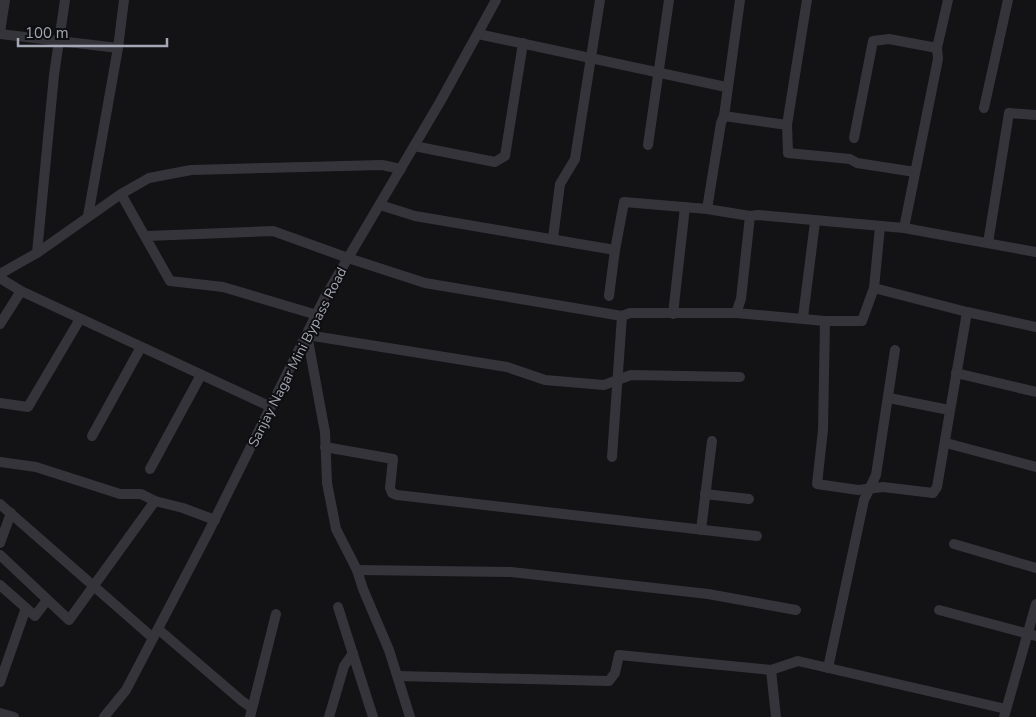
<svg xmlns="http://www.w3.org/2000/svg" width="1036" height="717" viewBox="0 0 1036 717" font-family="'Nunito Sans',sans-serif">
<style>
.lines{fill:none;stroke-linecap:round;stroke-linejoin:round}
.minor{stroke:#34343a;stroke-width:10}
.labels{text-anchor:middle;stroke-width:4;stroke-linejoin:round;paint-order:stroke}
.street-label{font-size:14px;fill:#a4a7b5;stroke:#0e0e10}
</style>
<rect width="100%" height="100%" fill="#131315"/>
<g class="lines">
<g class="minor">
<path d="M807,0L787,125L788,153L850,159L857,163L915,172"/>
<path d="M0,32L5,0"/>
<path d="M0,34L118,48"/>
<path d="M478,34L726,87"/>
<path d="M937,48L948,0"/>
<path d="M984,108L1008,0"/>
<path d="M724,116L787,125"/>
<path d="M854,138L873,41L889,39L937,48L938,59L904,228"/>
<path d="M648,145L669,0"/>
<path d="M414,146L495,162L505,156L523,43"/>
<path d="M380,205L415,216L615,250"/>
<path d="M707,209L721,123L724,116L740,0"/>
<path d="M88,216L118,48L124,0"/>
<path d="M147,236L273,231L348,258L425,283L622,316"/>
<path d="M553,238L560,184L575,159L600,0"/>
<path d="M988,243L1009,113L1036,115"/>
<path d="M37,253L54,75L65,0"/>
<path d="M0,274L37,253L121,194"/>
<path d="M0,278L21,291L271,407"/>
<path d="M874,288L967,312L1036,327"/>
<path d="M609,296L615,250L624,202L707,209L750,216"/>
<path d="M736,313L741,299L750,216L758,215L904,228L1036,252"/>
<path d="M673,314L685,207"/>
<path d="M317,315L223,287L170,281L121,194L149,178L191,170L382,165L401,169"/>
<path d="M803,317L815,222"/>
<path d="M825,321L823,430L817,484L858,490L883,487L933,493L937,487L967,312"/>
<path d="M0,324L21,291"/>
<path d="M956,373L1036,392"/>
<path d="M889,398L949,410"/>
<path d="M0,403L28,407L80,319"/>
<path d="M92,436L141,347"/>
<path d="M946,443L1036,467"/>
<path d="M325,447L393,459L390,488L392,493L397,495L757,536"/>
<path d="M612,457L622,316L630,313H736L825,321H862L874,288L880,227"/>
<path d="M0,462L36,467L120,494H141L155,501L183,508L215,520"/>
<path d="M150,469L201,375"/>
<path d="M705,494L749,499"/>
<path d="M0,504L153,638"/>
<path d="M701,530L712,441"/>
<path d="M0,543L11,513"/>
<path d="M954,544L1036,568"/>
<path d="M0,555L69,620L155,501"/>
<path d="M357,570L511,572L708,594L796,610"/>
<path d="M0,585L35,616L47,600"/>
<path d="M338,607L373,717"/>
<path d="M939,610L1036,636"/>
<path d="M158,629L242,701L252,708"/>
<path d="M828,668L864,500L876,475L895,350"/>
<path d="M771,670L776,717"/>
<path d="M398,676L609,681L615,673L619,655L771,670L798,661L1006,709"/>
<path d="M0,682L26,608"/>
<path d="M0,713L14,717"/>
<path d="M104,717L126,690L208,533L325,297L440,102L496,0"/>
<path d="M250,717L276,614"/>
<path d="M329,717L344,666L353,653"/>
<path d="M410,717L389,650L363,589L357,570L336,529L327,483L325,432L307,335L507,367L545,380L604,385L631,375L740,377"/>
<path d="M1004,717L1036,604"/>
</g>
</g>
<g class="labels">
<g class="street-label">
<text transform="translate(297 357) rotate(-63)" y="5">Sanjay Nagar Mini Bypass Road</text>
</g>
</g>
<path d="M18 38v8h149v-8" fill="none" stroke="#a4a7b5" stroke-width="2.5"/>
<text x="25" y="38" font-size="15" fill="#a4a7b5" stroke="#0e0e10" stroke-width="4" paint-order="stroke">100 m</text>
</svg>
